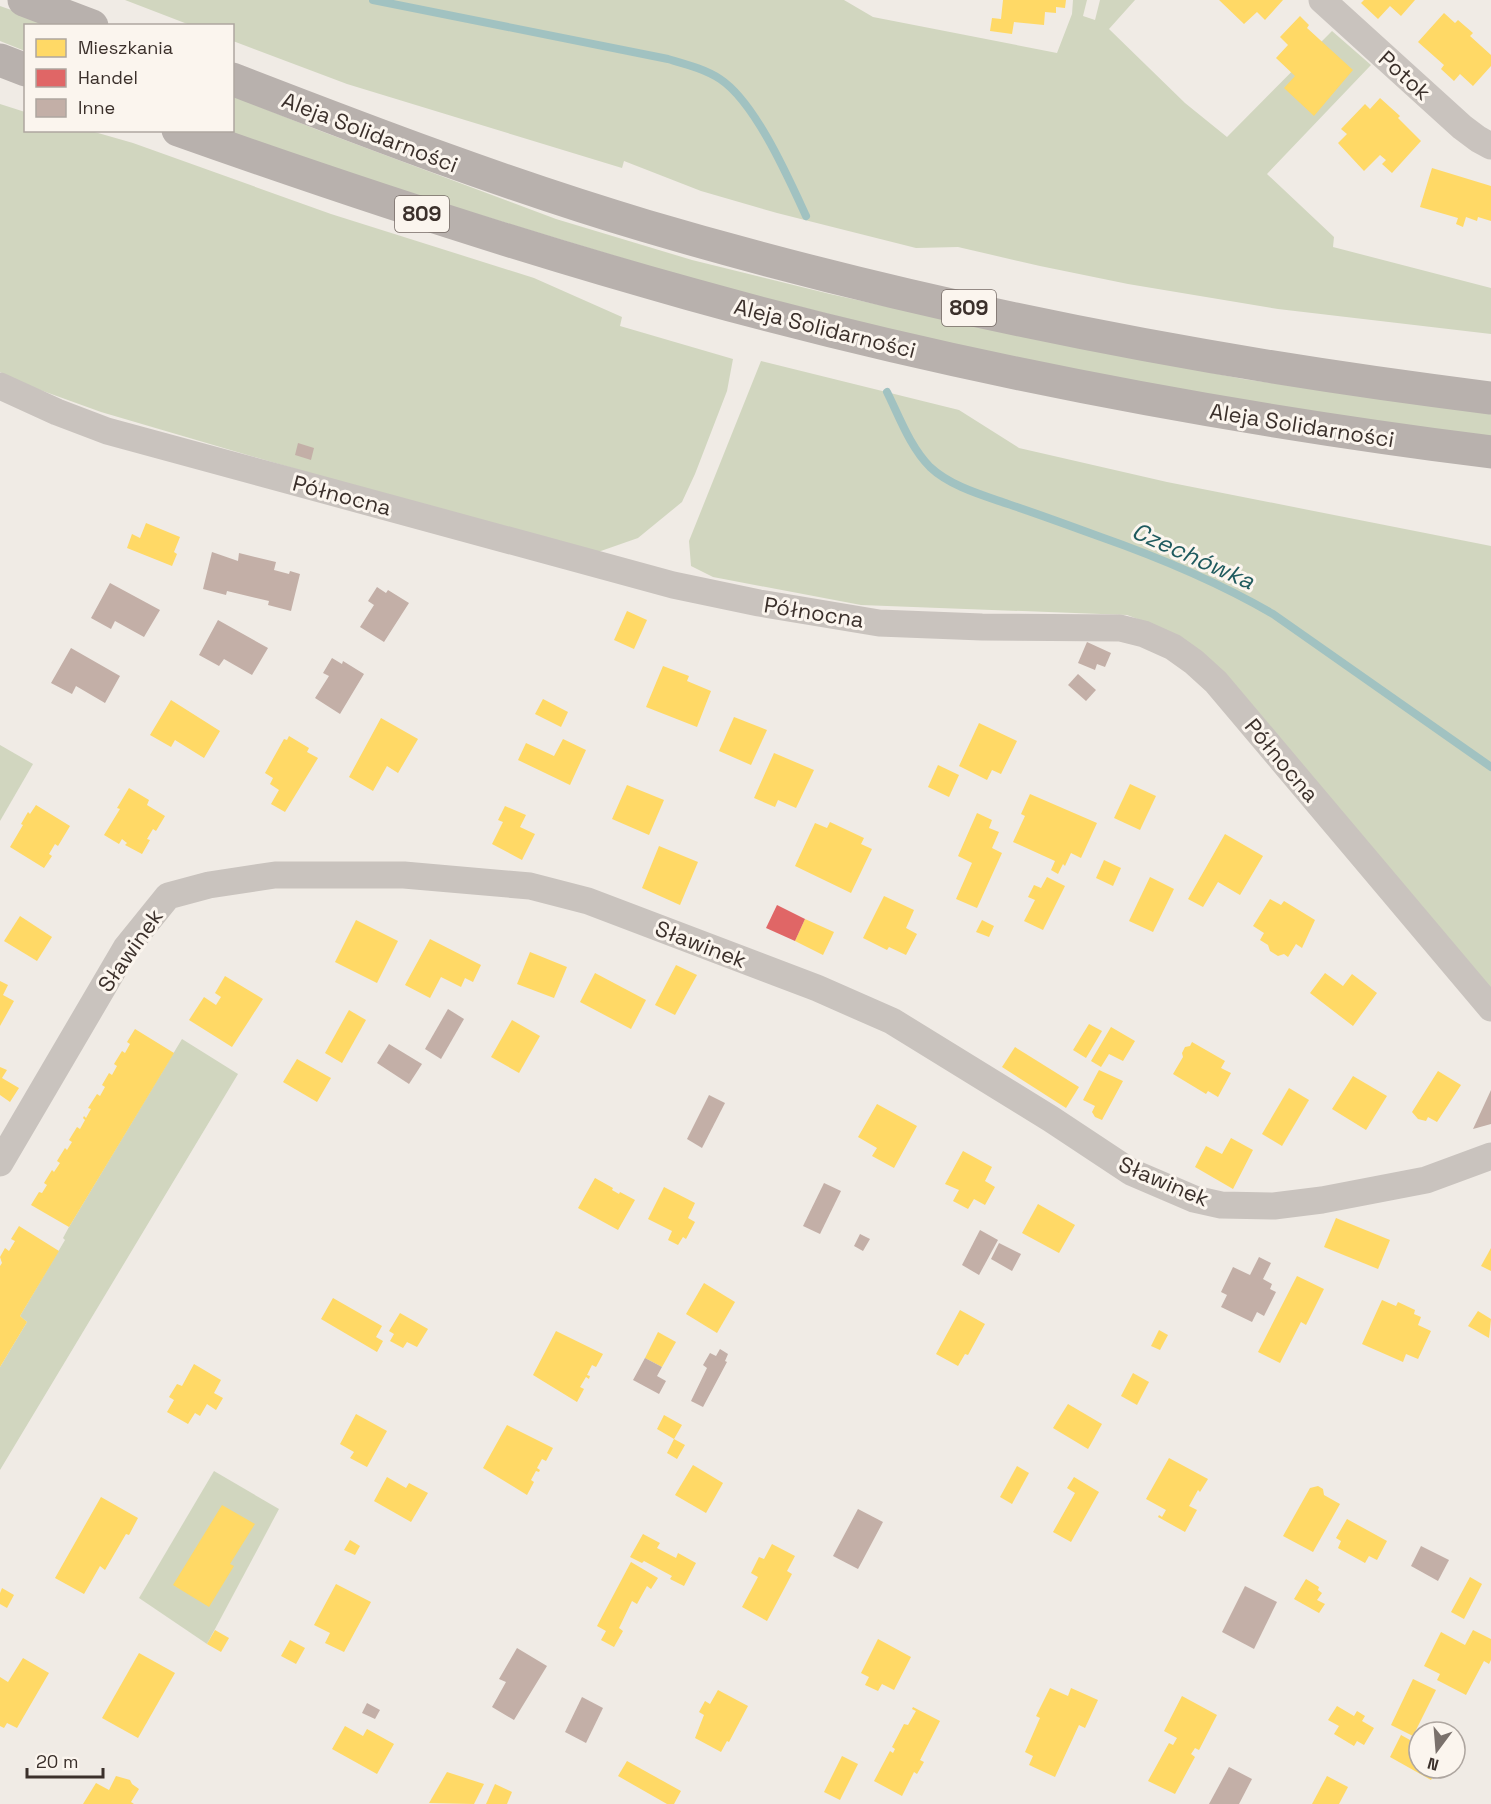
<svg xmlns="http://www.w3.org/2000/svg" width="1491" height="1804" viewBox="0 0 1491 1804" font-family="'Space Grotesk',sans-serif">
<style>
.green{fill:#d1d6bf}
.homes{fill:#ffd966}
.shops{fill:#e06666}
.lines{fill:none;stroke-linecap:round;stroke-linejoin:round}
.stream{stroke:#a1c2c1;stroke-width:8}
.building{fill:#c3afa7}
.minor{stroke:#c9c3be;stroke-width:27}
.major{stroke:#b8b1ad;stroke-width:33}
.labels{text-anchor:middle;stroke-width:6;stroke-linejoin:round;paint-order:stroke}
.shield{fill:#fbf5ee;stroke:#756b66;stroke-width:1.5}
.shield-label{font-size:21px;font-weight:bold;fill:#3b302b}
.street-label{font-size:22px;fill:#3b302b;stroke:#fbf5ee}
.water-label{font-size:24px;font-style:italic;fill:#1f5a5e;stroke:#fbf5ee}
</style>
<rect width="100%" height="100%" fill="#f0ebe5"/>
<g class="green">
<path d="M125,0H844L873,17L1057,53L1072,14L1073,0H1087L1083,16L1095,20L1100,0H1135L1109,29L1185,103L1227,137L1332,31L1371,65L1267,174L1334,237L1333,247L1491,288V334L1278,309L1128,284L1040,266L958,247L916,248L777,213L701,191L624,161L622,168L347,84L233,41L232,26L190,25Z"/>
<path d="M0,6L54,25L26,26L25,51L0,41Z"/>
<path d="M233,96L318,130L556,219L692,260L830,294L957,322L1243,379L1491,414V439L1152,388L983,353L701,282L348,175L227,131L232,130Z"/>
<path d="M0,104L25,112L26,130L91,131L133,143L331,214L534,278L622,317L620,326L733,359L727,391L695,474L682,502L638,538L598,552L541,541L101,412L18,382L0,372Z"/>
<path d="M761,361L959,410L1019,448L1167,482L1491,546V1007L1159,627L1127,615L861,605L713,577L691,566L689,541Z"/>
<path d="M0,745L33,764L0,821Z"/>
<path d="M182,1039L238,1074L0,1470V1367L27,1322L20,1316L65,1240L63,1238L69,1227Z"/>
<path d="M214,1471L279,1509L207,1644L139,1598Z"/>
</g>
<g class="homes">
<path d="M1003,0H1066L1065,8L1056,7V13L1045,12L1044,25L1014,22L1012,34L990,31L992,18L1001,19Z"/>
<path d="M1219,0H1283L1265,20L1257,12L1244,24Z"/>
<path d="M1364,0H1415L1401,16L1390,6L1378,19L1361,3Z"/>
<path d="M1444,13L1455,23L1458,20L1473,33L1470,36L1491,55V66L1473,86L1460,74L1454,81L1441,69L1444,65L1418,42Z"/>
<path d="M1300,16L1309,25L1307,28L1353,70L1314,116L1284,88L1295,76L1276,58L1288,45L1280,37Z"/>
<path d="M1380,98L1400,116L1398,118L1421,141L1392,173L1382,164L1386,160L1380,155L1364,171L1338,143L1347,134L1341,129L1365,104L1370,109Z"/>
<path d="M1432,168L1491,186V221L1478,217L1477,221L1466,217L1463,227L1456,224L1458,218L1420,207Z"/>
<path d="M146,523L180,537L174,552L177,554L172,566L127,548L132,534L140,538Z"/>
<path d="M627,611L647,620L634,649L614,640Z"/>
<path d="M663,666L689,676L687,681L711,691L697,727L646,707Z"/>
<path d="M543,699L568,712L561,727L535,714Z"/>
<path d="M171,700L220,731L204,758L175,740L171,747L150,735Z"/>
<path d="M734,717L767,730L751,765L719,751Z"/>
<path d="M381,718L418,739L398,773L387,766L373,791L349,777Z"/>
<path d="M979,723L1017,741L1001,774L992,770L987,780L959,766Z"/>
<path d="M289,736L309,748L307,752L318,758L285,812L271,804L279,790L270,784L273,778L265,773L284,739L287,740Z"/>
<path d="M563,739L586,750L570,785L518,760L526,743L554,756Z"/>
<path d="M774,753L814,770L796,808L778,800L775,807L754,798Z"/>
<path d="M938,765L959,775L949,797L928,787Z"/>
<path d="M1130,784L1156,796L1140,830L1114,818Z"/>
<path d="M627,785L664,800L649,835L612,819Z"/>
<path d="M129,788L149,800L147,805L165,816L156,831L153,829L147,839L150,840L142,854L125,845L127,843L122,839L119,844L104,835L120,809L117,808Z"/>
<path d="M1030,794L1097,823L1081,858L1071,853L1065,866L1063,864L1058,874L1051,870L1055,861L1013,842L1025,816L1021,814Z"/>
<path d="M36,805L70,826L58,846L55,844L49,854L52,856L44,868L10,847L23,825L21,824L28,812L30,814Z"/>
<path d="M505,806L526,815L520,827L535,834L522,860L492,844L503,822L498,820Z"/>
<path d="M977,813L992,820L989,828L999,832L992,848L1002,853L977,908L956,899L972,863L958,856Z"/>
<path d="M830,822L864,838L861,844L872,849L851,893L795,866L815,823L827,828Z"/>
<path d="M1225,834L1263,856L1240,895L1218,882L1203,907L1188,899Z"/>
<path d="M659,846L698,862L680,905L642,888Z"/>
<path d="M1104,860L1121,868L1113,886L1096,878Z"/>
<path d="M1047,877L1065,886L1043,930L1024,921L1035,900L1028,897L1034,885L1041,888Z"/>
<path d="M1150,877L1174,889L1153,932L1129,921Z"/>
<path d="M884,896L914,910L906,928L917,934L906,955L889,947L887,950L863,938Z"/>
<path d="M1270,899L1281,905L1284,901L1315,920L1302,948L1296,944L1288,957L1284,954L1278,956L1270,951L1268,945L1260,940L1264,933L1253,926Z"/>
<path d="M20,916L52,937L37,961L4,941Z"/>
<path d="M805,919L834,932L823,955L795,941Z"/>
<path d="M356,920L398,941L377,983L335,962Z"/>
<path d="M982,920L994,926L989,937L976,932Z"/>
<path d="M430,939L481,965L473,982L465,978L461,987L441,977L430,998L405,985Z"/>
<path d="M530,952L567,967L554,998L517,984Z"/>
<path d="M676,965L697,975L675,1015L655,1005Z"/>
<path d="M595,973L646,1000L631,1029L580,1002Z"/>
<path d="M1325,973L1343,986L1352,974L1377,993L1353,1026L1310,993Z"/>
<path d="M225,976L263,999L232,1047L189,1020L204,997L216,1005L221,997L215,993Z"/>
<path d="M0,981L8,985L3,995L14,1001L0,1026Z"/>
<path d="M349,1010L366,1020L342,1063L325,1053Z"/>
<path d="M512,1020L540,1036L519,1073L491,1057Z"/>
<path d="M1089,1024L1102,1031L1086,1058L1073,1050Z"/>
<path d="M1111,1027L1135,1041L1123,1061L1109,1054L1101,1067L1091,1061Z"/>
<path d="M135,1029L174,1053L69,1227L31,1205L39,1192L42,1193L47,1185L44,1183L52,1170L54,1172L60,1163L57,1161L65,1148L67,1150L72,1142L69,1140L77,1127L80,1129L85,1120L83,1118L84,1116L86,1118L91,1109L88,1108L97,1094L100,1096L105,1087L102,1085L109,1073L112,1075L117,1066L114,1064L122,1051L125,1053L130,1044L127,1042Z"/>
<path d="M1192,1042L1225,1061L1221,1068L1231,1073L1218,1097L1208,1091L1206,1094L1173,1074L1183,1057L1182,1053L1185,1047L1190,1046Z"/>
<path d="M1015,1047L1079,1087L1066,1108L1002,1067Z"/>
<path d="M297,1059L331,1078L317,1102L283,1082Z"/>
<path d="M0,1067L7,1070L2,1078L19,1088L10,1102L0,1095Z"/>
<path d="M1099,1070L1123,1081L1102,1120L1095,1117L1092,1112L1095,1106L1083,1100Z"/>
<path d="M1438,1071L1461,1085L1437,1122L1428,1117L1426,1121L1418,1119L1412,1112Z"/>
<path d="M1353,1076L1387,1096L1366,1130L1332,1109Z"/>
<path d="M1289,1088L1309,1100L1282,1146L1262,1134Z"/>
<path d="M877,1104L917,1126L894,1168L872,1156L877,1148L858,1137Z"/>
<path d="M1231,1138L1253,1150L1233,1189L1195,1167L1206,1146L1222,1154Z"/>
<path d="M963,1151L992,1167L985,1181L995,1187L985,1205L974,1199L968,1209L953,1201L959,1190L945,1184Z"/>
<path d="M595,1178L613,1188L612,1190L619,1194L620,1192L635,1200L618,1230L578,1208Z"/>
<path d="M664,1187L695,1203L688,1218L695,1222L686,1239L683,1237L678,1245L668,1240L672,1231L648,1219Z"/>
<path d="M1038,1204L1075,1225L1059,1253L1022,1233Z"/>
<path d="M1336,1218L1390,1240L1378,1269L1324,1247Z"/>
<path d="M19,1226L59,1251L20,1316L27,1322L0,1367V1266L2,1263L0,1257L5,1248L9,1251L15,1241L11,1239Z"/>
<path d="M1491,1248V1271L1481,1266Z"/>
<path d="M1297,1276L1324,1289L1306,1325L1301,1322L1280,1363L1258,1352Z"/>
<path d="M704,1283L735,1302L717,1333L686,1314Z"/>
<path d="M333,1298L382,1326L376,1337L383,1341L377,1352L321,1319Z"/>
<path d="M1382,1300L1396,1306L1398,1302L1415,1310L1414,1314L1421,1317L1418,1325L1431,1331L1418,1359L1406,1354L1403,1362L1362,1344Z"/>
<path d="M960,1310L985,1324L968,1355L965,1354L958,1366L936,1354Z"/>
<path d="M1478,1311L1491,1319L1489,1338L1468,1326Z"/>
<path d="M400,1313L428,1329L417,1347L407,1342L403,1348L390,1341L394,1334L389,1331Z"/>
<path d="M1159,1330L1168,1335L1160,1350L1151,1346Z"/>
<path d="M556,1331L603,1354L596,1367L592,1365L587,1375L590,1376L589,1379L586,1377L580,1387L584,1389L577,1402L533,1375Z"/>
<path d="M658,1332L676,1342L662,1367L645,1358Z"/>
<path d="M194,1364L221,1380L214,1393L223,1398L216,1410L207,1404L200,1416L195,1413L188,1424L167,1412L174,1400L169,1397L177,1384L182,1386Z"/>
<path d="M1133,1373L1149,1382L1137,1405L1121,1396Z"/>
<path d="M1068,1404L1102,1424L1088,1449L1053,1428Z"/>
<path d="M356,1414L387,1431L367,1467L350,1458L354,1452L340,1444Z"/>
<path d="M664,1415L682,1425L674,1439L685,1445L677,1459L667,1453L674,1439L657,1429Z"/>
<path d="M507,1425L553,1448L546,1461L542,1459L537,1468L540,1470L539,1472L536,1471L531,1480L534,1482L527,1495L483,1468Z"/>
<path d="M1169,1458L1208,1479L1200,1492L1198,1490L1189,1506L1197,1510L1185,1532L1158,1517L1159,1515L1162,1517L1166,1510L1146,1499Z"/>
<path d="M693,1465L723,1483L706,1513L675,1495Z"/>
<path d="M1017,1466L1029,1473L1012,1504L1000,1497Z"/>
<path d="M387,1477L406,1488L409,1483L428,1493L411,1522L374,1501Z"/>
<path d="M1074,1477L1099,1492L1071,1542L1053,1532L1075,1493L1067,1488Z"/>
<path d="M1318,1486L1323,1489L1324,1495L1340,1504L1313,1552L1283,1536L1310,1488Z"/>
<path d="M101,1497L138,1518L129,1535L126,1534L105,1570L100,1566L84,1594L55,1578Z"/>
<path d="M222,1505L255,1524L230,1564L234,1566L209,1607L173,1585Z"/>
<path d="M1347,1519L1387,1541L1377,1560L1369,1556L1365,1563L1338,1548L1341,1541L1336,1538Z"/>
<path d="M643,1534L660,1543L657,1548L676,1558L678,1553L696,1563L684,1586L670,1579L672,1576L644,1561L642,1563L630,1557Z"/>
<path d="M350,1540L360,1546L355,1555L344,1550Z"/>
<path d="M772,1544L795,1556L787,1571L792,1574L767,1621L742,1607L758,1577L751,1573L759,1557L764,1559Z"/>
<path d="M631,1562L658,1578L651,1589L647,1586L637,1604L632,1601L619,1628L623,1631L614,1647L601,1640L606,1631L597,1626Z"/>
<path d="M1470,1577L1482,1584L1464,1619L1451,1612Z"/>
<path d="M1306,1579L1319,1587L1318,1590L1322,1593L1317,1600L1325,1604L1319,1613L1294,1599Z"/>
<path d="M336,1584L371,1602L344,1652L325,1643L330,1633L314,1625Z"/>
<path d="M2,1588L14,1595L7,1608L0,1604V1593Z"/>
<path d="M215,1630L229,1638L221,1652L207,1644Z"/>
<path d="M1473,1630L1491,1639V1660L1489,1664L1484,1661L1466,1695L1437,1680L1440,1674L1424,1666L1441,1632L1465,1645Z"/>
<path d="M878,1639L911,1657L894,1690L882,1684L878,1691L865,1685L869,1677L861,1673Z"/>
<path d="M290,1640L305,1648L296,1664L281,1656Z"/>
<path d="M139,1653L175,1673L138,1738L102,1718Z"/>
<path d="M23,1658L49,1673L17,1728L7,1723L4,1728L0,1726V1677L8,1682Z"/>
<path d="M1413,1679L1436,1690L1413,1736L1391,1725Z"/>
<path d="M1050,1688L1068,1696L1071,1688L1098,1700L1085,1728L1079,1725L1055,1777L1029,1765L1033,1756L1025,1752L1040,1718L1036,1716Z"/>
<path d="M718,1690L748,1706L729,1742L727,1741L721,1752L695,1738L704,1715L699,1712L705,1701L710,1704Z"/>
<path d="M1182,1696L1217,1715L1199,1750L1195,1748L1191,1754L1195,1757L1175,1794L1148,1781L1169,1743L1173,1745L1177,1738L1164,1731Z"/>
<path d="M1337,1706L1354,1716L1357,1711L1365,1716L1362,1721L1374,1728L1364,1745L1357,1741L1354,1746L1334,1734L1339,1726L1328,1720Z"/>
<path d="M913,1707L940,1721L920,1760L924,1762L917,1774L914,1772L902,1796L874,1781L890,1751L893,1753L895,1749L892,1747L904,1724L908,1725L916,1711L912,1709Z"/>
<path d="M345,1726L363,1736L367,1729L394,1744L377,1774L332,1749Z"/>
<path d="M1401,1735L1419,1745V1768H1438L1431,1780L1390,1757Z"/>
<path d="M842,1756L858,1764L840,1800L824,1792Z"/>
<path d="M627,1761L681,1791L674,1804H667L618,1776Z"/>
<path d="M447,1772L484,1784L474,1804L429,1803Z"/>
<path d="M116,1776L130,1780L132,1784L139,1789L131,1802L134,1804H83L96,1783L109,1790Z"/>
<path d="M1327,1776L1348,1787L1339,1804H1312Z"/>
<path d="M495,1784L512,1792L507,1804H486Z"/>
</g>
<path class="shops" d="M777,905L805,919L795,941L766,928Z"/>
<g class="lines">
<g class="stream">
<path d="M373,0L668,59C685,64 705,69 720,79C755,102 788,177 806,216"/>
<path d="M887,392C899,416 910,447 930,467C950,486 982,495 1008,504C1038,514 1068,525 1098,536C1158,557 1218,582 1273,614L1491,767"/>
</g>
</g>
<g class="building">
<path d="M298,443L314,448L311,460L295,455Z"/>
<path d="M212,552L238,561L239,553L276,562L274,570L289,574L290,571L300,574L291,611L268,605L269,601L227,591L226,595L203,589Z"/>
<path d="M110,583L160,610L144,637L115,621L111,629L91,618Z"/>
<path d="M377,587L386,593L388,590L409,603L384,642L360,627L374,605L368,601Z"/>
<path d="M218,620L268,648L252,675L224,659L219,666L199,655Z"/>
<path d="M1087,642L1111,653L1105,667L1097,664L1095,670L1078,663Z"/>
<path d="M71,648L120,676L105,703L76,686L72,694L51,683Z"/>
<path d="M332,658L342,664L343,661L364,674L340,714L315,698L329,676L323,673Z"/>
<path d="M1078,674L1096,690L1086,701L1068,685Z"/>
<path d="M448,1009L464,1019L441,1059L425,1049Z"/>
<path d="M389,1044L422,1064L409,1084L377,1063Z"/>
<path d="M1491,1090V1124L1473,1129Z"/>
<path d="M709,1095L725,1103L702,1148L687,1139Z"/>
<path d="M824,1183L841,1191L820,1234L803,1226Z"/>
<path d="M980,1230L998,1240L979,1275L962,1265Z"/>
<path d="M860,1234L870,1239L863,1251L854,1246Z"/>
<path d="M999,1243L1021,1254L1012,1271L991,1259Z"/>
<path d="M1259,1257L1271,1263L1263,1279L1272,1284L1270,1289L1276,1292L1264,1316L1257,1312L1252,1322L1221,1307L1227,1295L1221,1292L1233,1267L1250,1275Z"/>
<path d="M720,1349L728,1354L725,1361L727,1362L703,1407L691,1401L707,1368L703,1365L710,1353L716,1356Z"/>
<path d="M645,1358L662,1367L657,1376L666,1381L659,1394L633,1380Z"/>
<path d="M858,1509L883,1522L858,1569L833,1556Z"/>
<path d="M1421,1546L1449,1560L1438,1581L1411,1566Z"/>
<path d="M1245,1586L1277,1602L1254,1649L1222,1632Z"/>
<path d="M517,1648L547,1666L514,1720L492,1707L506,1682L499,1679Z"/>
<path d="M582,1697L603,1708L586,1743L565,1732Z"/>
<path d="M367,1703L380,1710L375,1719L362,1713Z"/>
<path d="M1229,1767L1252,1779L1239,1804H1209Z"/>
</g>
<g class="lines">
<g class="minor">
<path d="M1322,0L1462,127L1478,139L1491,146"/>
<path d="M0,386L57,412L107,431L673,585L759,603L879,623L982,627L1120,628L1144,634L1173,647L1194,662L1216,682L1491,1008"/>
<path d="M0,1163L126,948L168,896L209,885L275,875H404L530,886L588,901L817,988L892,1021L1051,1119L1131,1172L1194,1199L1221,1205L1274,1206L1322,1200L1426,1180L1491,1156"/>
</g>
<g class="major">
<path d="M24,0L92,26"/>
<path d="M0,60L26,70"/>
<path d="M232,79C369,132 505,184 646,226C921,307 1206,363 1491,398"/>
<path d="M178,130C347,190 517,246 690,294C952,367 1221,418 1491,452"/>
</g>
</g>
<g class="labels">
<g class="shield">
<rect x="395" y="196" width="54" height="36" rx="4.5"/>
<rect x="942" y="290" width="54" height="36" rx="4.5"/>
</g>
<g class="shield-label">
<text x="422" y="221">809</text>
<text x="969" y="315">809</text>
</g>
<g class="street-label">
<text transform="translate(1405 75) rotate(42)" y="8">Potok</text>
<text transform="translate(370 132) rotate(21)" y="8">Aleja Solidarności</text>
<text transform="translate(825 328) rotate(14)" y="8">Aleja Solidarności</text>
<text transform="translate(1302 425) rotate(9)" y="8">Aleja Solidarności</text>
<text transform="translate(342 495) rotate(15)" y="8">Północna</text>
<text transform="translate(814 612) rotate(9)" y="8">Północna</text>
<text transform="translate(1282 760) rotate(50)" y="8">Północna</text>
<text transform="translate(701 944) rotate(21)" y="8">Sławinek</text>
<text transform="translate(130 950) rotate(-55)" y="8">Sławinek</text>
<text transform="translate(1164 1181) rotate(23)" y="8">Sławinek</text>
</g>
<g class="water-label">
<text transform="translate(1193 556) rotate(24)" y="8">Czechówka</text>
</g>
</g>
<rect x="24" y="24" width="210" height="108" fill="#fbf5ee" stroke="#aea6a0" stroke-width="1.5"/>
<rect x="36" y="39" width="30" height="18" fill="#ffd966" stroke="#aea6a0" stroke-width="1.5"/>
<text x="78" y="54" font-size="18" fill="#3b302b">Mieszkania</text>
<rect x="36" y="69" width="30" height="18" fill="#e06666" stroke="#aea6a0" stroke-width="1.5"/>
<text x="78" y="84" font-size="18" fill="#3b302b">Handel</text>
<rect x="36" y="99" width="30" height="18" fill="#c3afa7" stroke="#aea6a0" stroke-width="1.5"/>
<text x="78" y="114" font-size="18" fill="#3b302b">Inne</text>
<g transform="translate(1437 1750) rotate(196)"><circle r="28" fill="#fbf5ee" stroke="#aea6a0" stroke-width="1.5"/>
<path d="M0-4.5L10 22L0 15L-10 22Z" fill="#7a716c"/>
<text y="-9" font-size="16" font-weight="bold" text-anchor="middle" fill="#3b302b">N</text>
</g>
<path d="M27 1768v9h76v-9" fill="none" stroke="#3b302b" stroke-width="3"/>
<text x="36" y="1768" font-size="18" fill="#3b302b" stroke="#fbf5ee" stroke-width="4.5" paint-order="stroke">20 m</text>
</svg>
